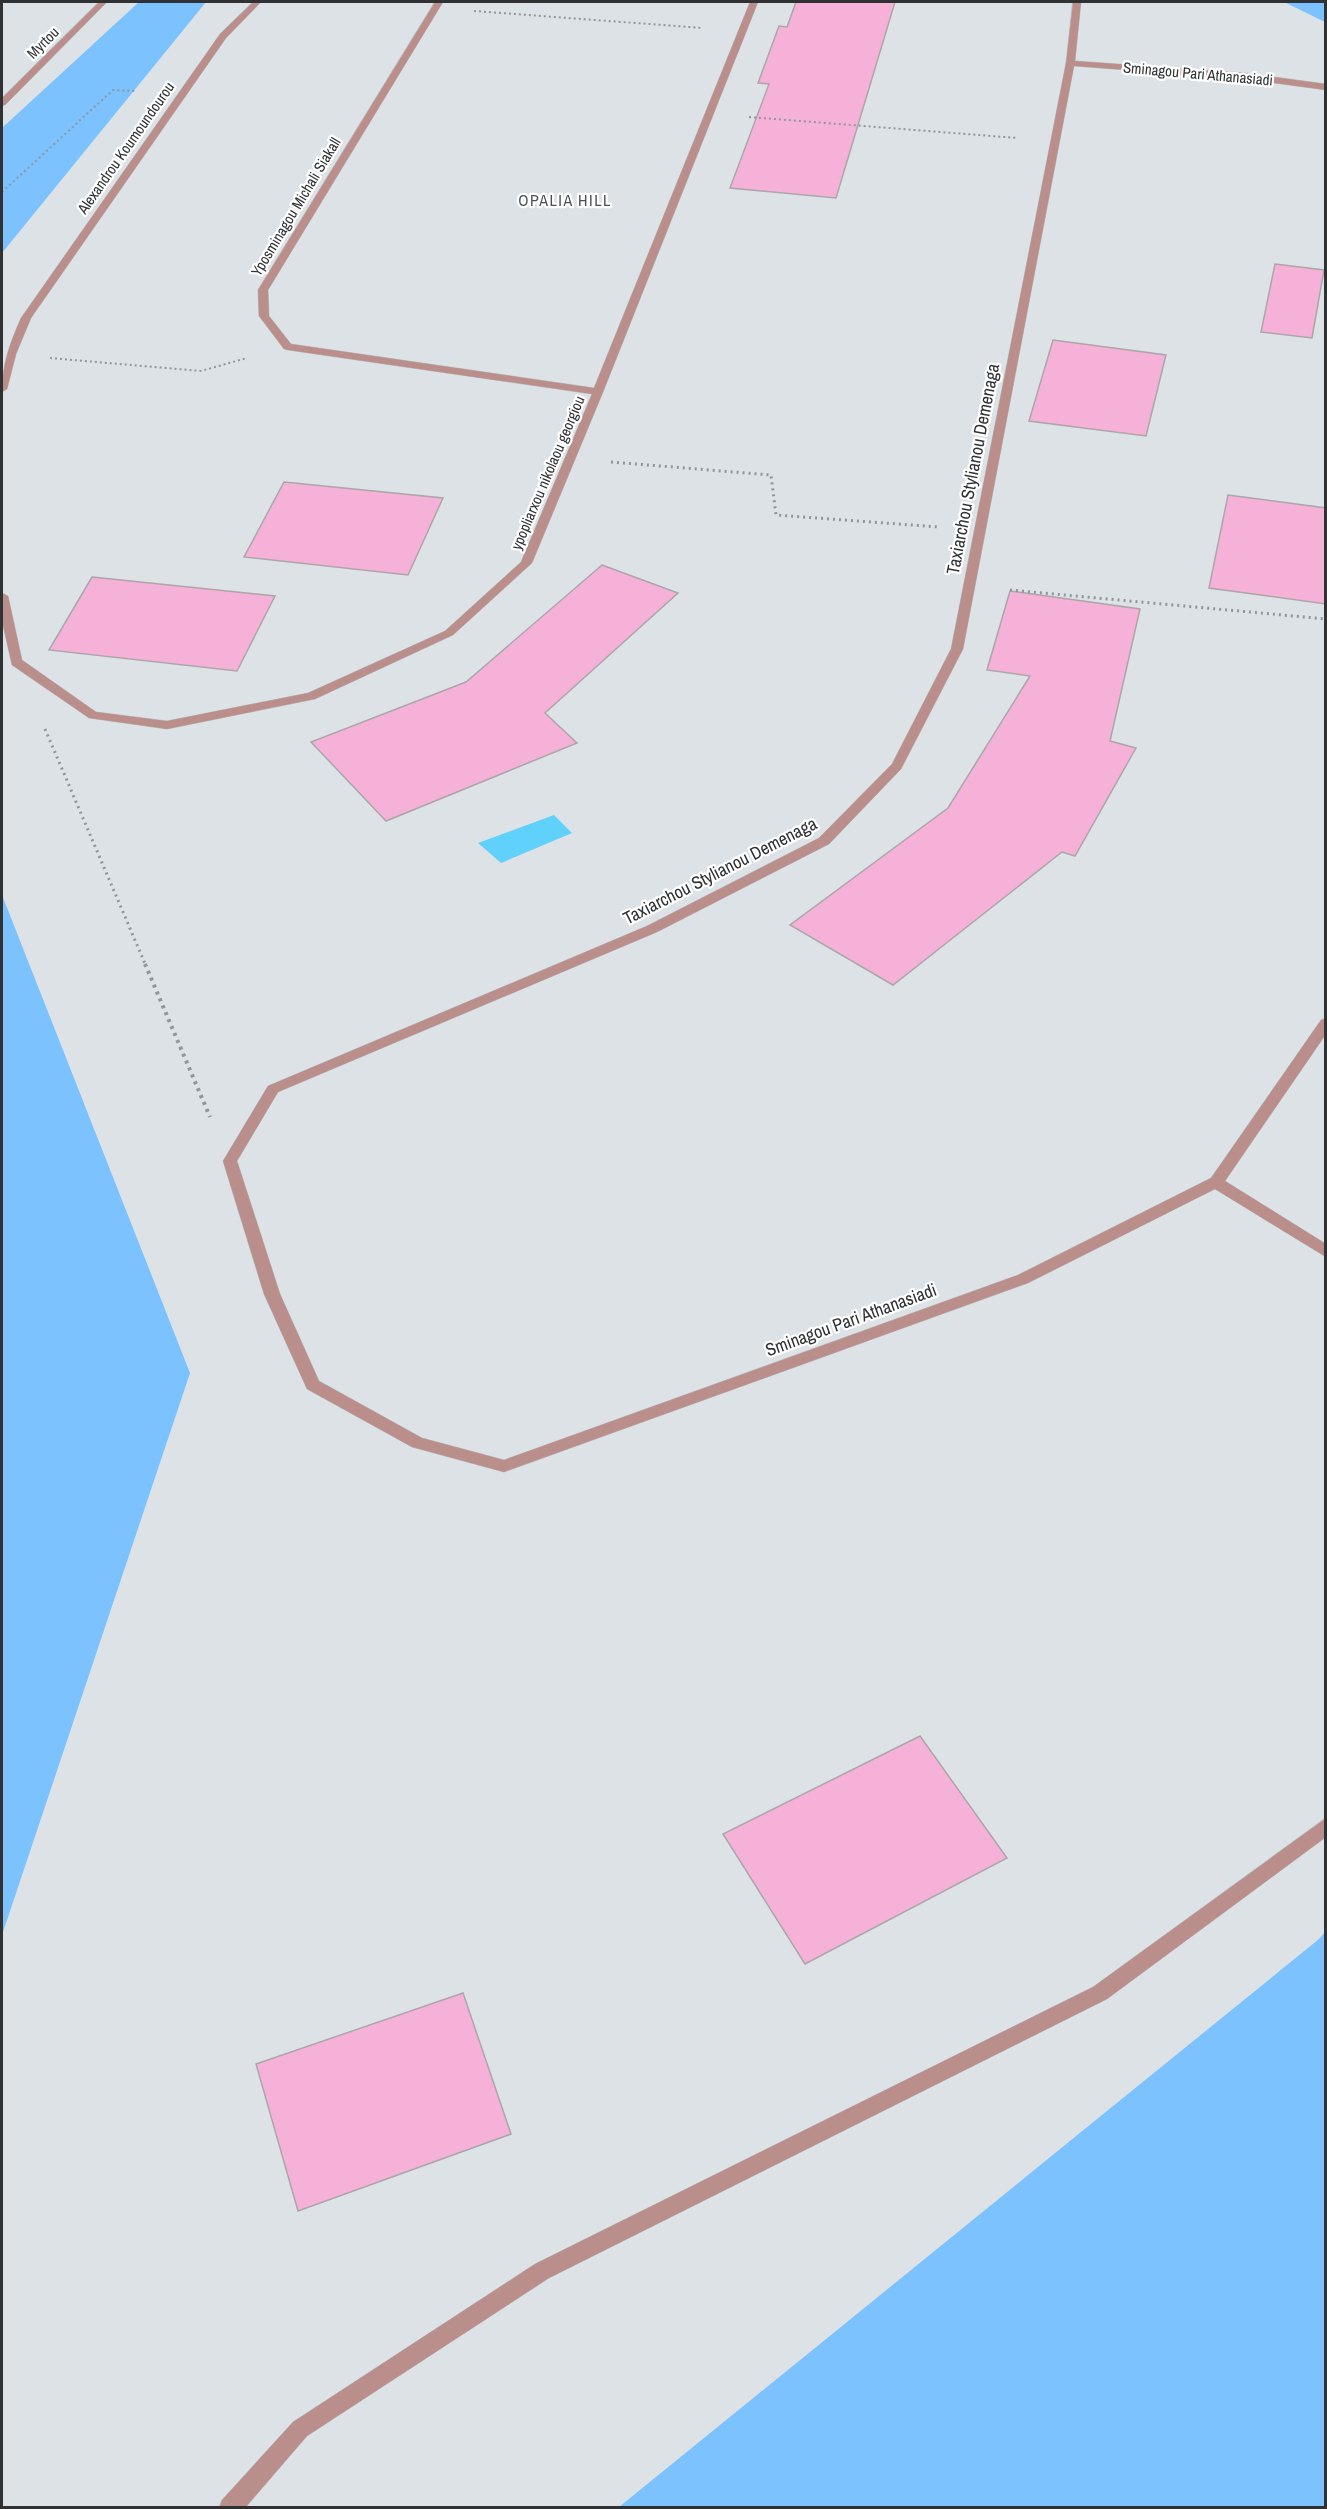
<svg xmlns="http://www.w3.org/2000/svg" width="1327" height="2509" viewBox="0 0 1327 2509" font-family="'Archivo Narrow',sans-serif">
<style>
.green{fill:#7cc2fe}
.water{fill:#60d1fb}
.building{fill:#f6b1d8;stroke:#aca6a9;stroke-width:1.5}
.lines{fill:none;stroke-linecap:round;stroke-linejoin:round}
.street-casing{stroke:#babfc2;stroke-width:1}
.path-far2{stroke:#929699;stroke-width:2;stroke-dasharray:2 3;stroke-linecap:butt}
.path-far1{stroke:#929699;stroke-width:3;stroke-dasharray:2 4;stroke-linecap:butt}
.path{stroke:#929699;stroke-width:4;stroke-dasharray:3 4.5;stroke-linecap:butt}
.street{fill:#ba8f8b;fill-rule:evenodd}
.labels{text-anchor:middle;stroke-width:4.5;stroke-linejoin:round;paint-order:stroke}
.far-street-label{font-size:15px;fill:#2f3133;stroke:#fff}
.far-neighbourhood-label{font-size:16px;letter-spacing:1.5px;fill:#4c5054;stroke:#fff}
.street-label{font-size:18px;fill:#2f3133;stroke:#fff}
</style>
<rect width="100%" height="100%" fill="#dde2e6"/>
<g class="green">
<path d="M139,2H206L2,253V128Z"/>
<path d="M1284,2H1325V22Z"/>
<path d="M2,895L190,1373L2,1935Z"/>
<path d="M1325,1932V2507H619L1319,1939Z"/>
</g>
<path class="water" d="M554,815L572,833L501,863L478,843Z"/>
<g class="building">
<path d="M796,2H895L836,198L730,188L769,84L758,83L779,26L787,27Z"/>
<path d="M1275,264L1324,270L1312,338L1261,332Z"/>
<path d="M1053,340L1166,355L1146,436L1029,421Z"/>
<path d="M284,482L443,498L408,575L244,557Z"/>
<path d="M1228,495L1326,508V604L1209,588Z"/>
<path d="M602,565L678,593L545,713L577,743L386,821L311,742L466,682Z"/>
<path d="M92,577L275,596L237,671L49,650Z"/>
<path d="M1010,591L1140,609L1110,741L1136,748L1075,856L1062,852L893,985L790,925L948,808L1030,676L987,670Z"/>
<path d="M920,1736L1007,1858L805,1964L723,1834Z"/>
<path d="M463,1993L511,2134L298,2211L256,2064Z"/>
</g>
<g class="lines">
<defs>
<g id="street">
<path d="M99,2H107L5,105L2,106V98Z"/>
<path d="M253,2H261L226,38L31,318L16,354L7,389L2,392C2,364 10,343 21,318L220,34Z"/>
<path d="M435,2H443L268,290L269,316L291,344L594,388L750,2H758L603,392L532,563L453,635L315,699L167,729L89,718L12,665L2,621V593L8,596L22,660L96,712L167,721L308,693L445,631L521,562L592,394L288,350L284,349L259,316L258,290Z"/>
<path d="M1073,2H1081L1075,61L1245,73L1326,84V90L1245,79L1074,66L963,649L901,769L829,844L657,932L278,1092L237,1161L280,1294L319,1381L422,1438L504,1460L1018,1275L1211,1178L1321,1020L1326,1018V1034L1225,1181L1326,1244V1257L1215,1189L1028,1283L504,1472L412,1447L307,1389L264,1294L223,1161L268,1086L647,926L819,838L892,764L951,649L1066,63Z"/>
<path d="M1326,1818V1837L1107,1999L549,2278L307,2436L245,2508H219L222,2500L293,2422L535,2264L1093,1987Z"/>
</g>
</defs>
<use href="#street" class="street-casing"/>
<g class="path-far2">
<path d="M474,11L703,28"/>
<path d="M749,117L1017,138"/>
<path d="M2,192L113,90L137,91"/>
<path d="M50,358L201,371L247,358"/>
</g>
<g class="path-far1">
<path d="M611,462L771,475L776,515L939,527"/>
<path d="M1010,590L1326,619"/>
<path d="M45,729L146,966"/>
</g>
<path class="path" d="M145,964L210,1117"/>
<use href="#street" class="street"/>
</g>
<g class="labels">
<g class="far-street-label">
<text transform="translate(43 43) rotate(-45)" y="5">Myrtou</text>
<text transform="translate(1198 74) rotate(5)" y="5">Sminagou Pari Athanasiadi</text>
<text transform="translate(126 148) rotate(-55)" y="5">Alexandrou Koumoundourou</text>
<text transform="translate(296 207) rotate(-59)" y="5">Yposminagou Michali Siakall</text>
<text transform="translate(548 473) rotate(-67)" y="5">ypopliarxou nikolaou georgiou</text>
</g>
<g class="far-neighbourhood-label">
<text x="565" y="206">OPALIA HILL</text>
</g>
<g class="street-label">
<text transform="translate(973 469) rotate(-79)" y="6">Taxiarchou Stylianou Demenaga</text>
<text transform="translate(720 871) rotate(-27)" y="6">Taxiarchou Stylianou Demenaga</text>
<text transform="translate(851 1320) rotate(-20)" y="6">Sminagou Pari Athanasiadi</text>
</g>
</g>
<rect width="1327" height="2509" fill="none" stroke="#2f3133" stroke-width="6"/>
</svg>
